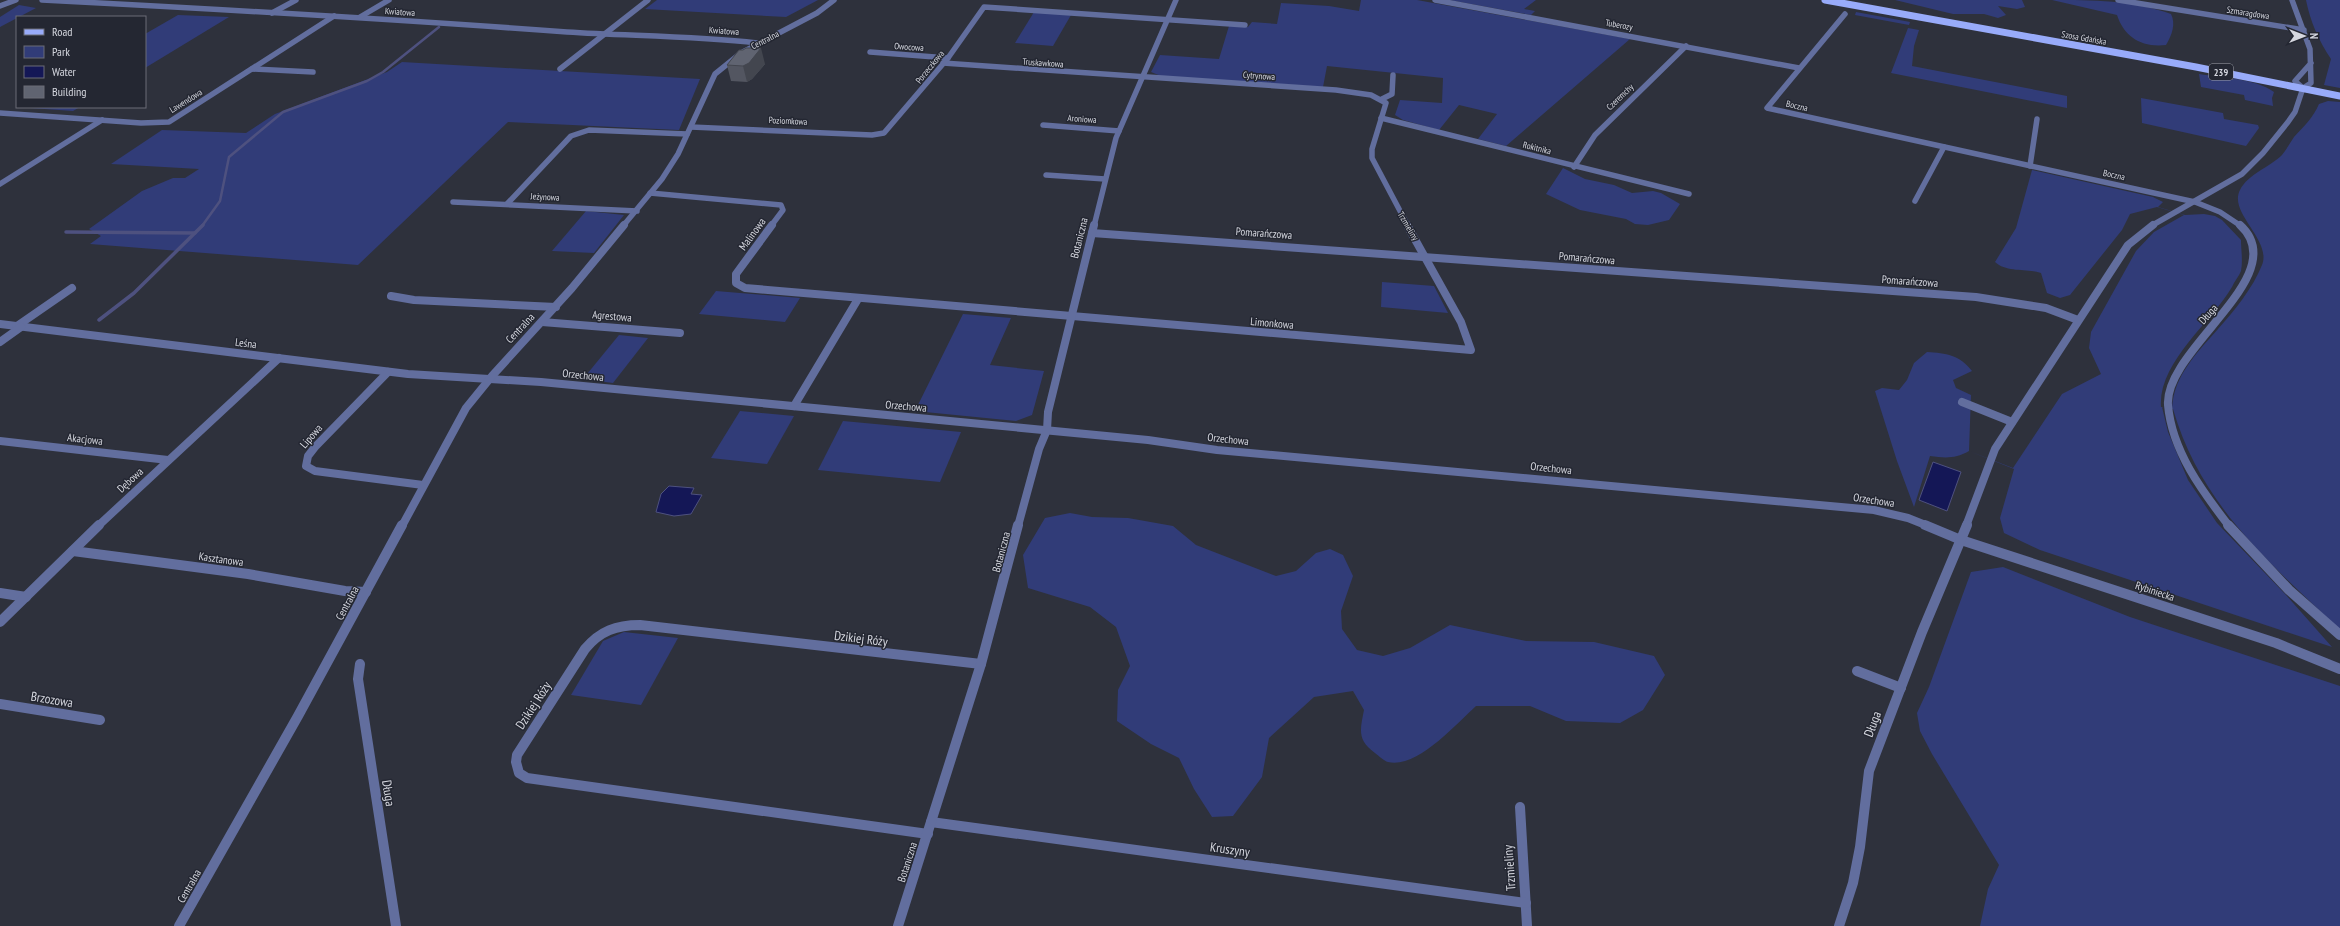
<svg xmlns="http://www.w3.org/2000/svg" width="2340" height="926" viewBox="0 0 2340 926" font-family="'PT Sans Narrow',sans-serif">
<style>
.green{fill:#313c78}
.water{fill:#141756;stroke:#4e517f}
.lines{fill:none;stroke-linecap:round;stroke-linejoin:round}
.stream-far1{stroke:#4e517f;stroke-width:2.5}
.stream{stroke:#4e517f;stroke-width:3.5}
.minor-far2{stroke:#626e9e;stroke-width:5.5}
.minor-far1{stroke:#626e9e;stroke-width:8}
.minor{stroke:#626e9e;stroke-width:10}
.tertiary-far2{stroke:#626e9e;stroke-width:5.5}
.tertiary-far1{stroke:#626e9e;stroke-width:8}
.tertiary{stroke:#626e9e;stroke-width:10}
.primary{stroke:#98abfa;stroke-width:7}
.wall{fill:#535661}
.shaded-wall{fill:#43464f}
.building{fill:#606471;stroke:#43464f}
.labels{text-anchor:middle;stroke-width:3;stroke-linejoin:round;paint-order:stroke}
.far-street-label{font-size:9px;fill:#d5d7df;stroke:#242732}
.shield{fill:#242732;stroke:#a0a2ab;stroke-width:1}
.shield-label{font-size:10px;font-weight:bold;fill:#d5d7df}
.street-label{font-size:11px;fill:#d5d7df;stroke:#242732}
.near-street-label{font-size:13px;fill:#d5d7df;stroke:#242732}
</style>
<rect width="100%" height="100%" fill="#2e313c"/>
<g class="green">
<path d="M657,0H818L786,17L645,9Z"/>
<path d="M1361,0H1417L1630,39L1506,146L1478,139L1497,114L1459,105L1439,130L1403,120L1395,115L1400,100L1442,103L1443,78L1327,66L1323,87L1161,76L1151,72L1160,55L1219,59L1229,26L1248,27L1252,22L1277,24L1281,3L1329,6L1359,11Z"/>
<path d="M1449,0H1536L1524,9L1535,11L1531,15Z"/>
<path d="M1895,0H2022L2025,7L2017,9L1998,6L2006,15L1998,18L1984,14H1953Z"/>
<path d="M2052,0C2092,0 2133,0 2171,14C2176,24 2172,35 2166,45C2142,48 2124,37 2117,15Z"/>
<path d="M2306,0H2340V88L2324,85L2331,59C2319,41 2310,21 2306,0Z"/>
<path d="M19,5L36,8L0,27V17Z"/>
<path d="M1034,12L1071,15L1053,46L1015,43Z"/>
<path d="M1856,12L1910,22L1909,25L1855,15Z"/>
<path d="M178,15L229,17L145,68V34Z"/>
<path d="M1908,28L1919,30L1914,46L1912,66L2067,96V108L1891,73Z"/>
<path d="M402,62L700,79L679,130L508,122L358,265L90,244L101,236L89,229L142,191L173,178H185L199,169L111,164L162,130L246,133L275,114L387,72Z"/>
<path d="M2199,74C2223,78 2254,78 2274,92L2272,98L2273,106L2245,100L2244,95L2201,87Z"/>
<path d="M2141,98L2223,113L2224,119L2258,125L2259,128L2246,146L2142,123Z"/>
<path d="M2328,101L2340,102V630C2270,563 2201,506 2173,409L2162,407L2168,432L2188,480L2217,523L2286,595L2332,647L2040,550L2004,533L2000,518L2014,469L1969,451C1955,459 1945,458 1930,456L1914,507L1897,461L1875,391L1882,388L1899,390L1907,380L1914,363L1927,352C1946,353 1960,355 1972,371L1953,380L1956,388L1971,395L1969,451L2013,468L2062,394L2101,374L2089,348L2091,332L2136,251L2154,232L2184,215L2157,207L2130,214L2122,230L2070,295L2060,298L2047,293L2041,273C2026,268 2007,273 1995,262L2016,228L2032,170L2153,197L2163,202L2158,207L2185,215L2204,214L2215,216L2222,220L2241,240C2241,249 2243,261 2241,271C2239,276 2234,282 2232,287C2211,323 2158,362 2161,407L2172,408C2174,375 2197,353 2218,329C2234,311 2253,288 2262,265C2272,240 2228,213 2240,190C2248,174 2270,167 2282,155C2286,150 2290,143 2294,137C2304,126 2313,118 2319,104Z"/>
<path d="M16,107H80L73,111Z"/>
<path d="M1563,168L1585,179L1614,185L1632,193L1653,191L1661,193L1680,204L1669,220L1648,225L1635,224L1626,219L1580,210L1546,194Z"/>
<path d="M586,211L624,215L594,253L552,251Z"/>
<path d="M1382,282L1434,286L1448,313L1381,307Z"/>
<path d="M716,291L800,298L785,322L699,314Z"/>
<path d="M963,314L1011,318L990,365L1044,371L1032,415L1016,421L915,411Z"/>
<path d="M619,335L648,338L613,383L583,379Z"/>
<path d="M740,411L794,416L767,464L711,458Z"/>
<path d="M843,421L961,432L940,482L818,470Z"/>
<path d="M1070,513L1092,517L1128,518L1173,526L1196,545L1276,576L1296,571L1316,553L1330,549L1343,555L1353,576L1341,611L1342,629L1357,650L1383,656L1410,648L1450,625L1526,641L1594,642L1654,656L1665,675L1643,710L1620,723L1566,721L1530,706H1476C1456,724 1417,769 1388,762C1384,761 1379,756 1375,753C1357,740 1360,730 1364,710L1353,691L1314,697L1269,738L1262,777L1233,816L1212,817L1194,789L1179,758L1151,744L1117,721L1118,690L1130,666L1116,627L1090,607L1028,588L1023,555L1045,518Z"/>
<path d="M2003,567L2130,617L2340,686V926H1980L1988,889L1999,865L1932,754L1920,731L1917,713L1929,687L1971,572Z"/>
<path d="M624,632L678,638L641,705L571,695L603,641Z"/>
</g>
<g class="water">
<path d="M1933,462L1961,472L1947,511L1919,500Z"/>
<path d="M669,486L694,488L691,494L702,495L691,514L674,516L656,512L661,494Z"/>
</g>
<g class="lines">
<path class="stream-far1" d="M202,226L220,201L229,157L283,112L367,81L383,72L439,27"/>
<g class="stream">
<path d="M66,232L195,233"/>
<path d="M99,320L134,293L203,225"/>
</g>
<g class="minor-far2">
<path d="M42,0C217,9 392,19 567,32C630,36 694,36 757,43"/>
<path d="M1435,0L1799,68"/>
<path d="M2118,0L2304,30"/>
<path d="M0,6L16,0"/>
<path d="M272,13L296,0"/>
<path d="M1845,14L1767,108L2195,202L2220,212L2241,226"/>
<path d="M360,17L389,0"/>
<path d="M870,52L948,58"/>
<path d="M943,63L1336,90L1371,95L1386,103L1372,149V158L1408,226"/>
<path d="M252,69L313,72"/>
<path d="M560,69L648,0"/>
<path d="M1382,99L1392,94L1393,75"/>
<path d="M0,113L141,123L169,122L334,16"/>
<path d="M1381,118L1689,194"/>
<path d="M1043,125L1119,131"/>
<path d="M691,127L872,135L884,133L948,58L984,7L1245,25"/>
<path d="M2030,166L2037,119"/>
<path d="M1574,167L1595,135L1686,46"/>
<path d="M1046,175L1105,179"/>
<path d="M0,184L102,120"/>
<path d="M650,193L781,205L783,210L771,226"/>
<path d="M1915,201L1944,147"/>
<path d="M453,202L637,211"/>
<path d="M507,204L571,136L589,130L687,134"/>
<path d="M1094,226L1116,138L1176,0"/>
<path d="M2151,226L2242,174L2263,153L2288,122L2295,112L2303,88"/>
</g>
<g class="minor-far1">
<path d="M772,225L736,274V283L745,288L1471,350L1461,322L1407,225"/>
<path d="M1092,233L1976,297L2046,308L2078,320"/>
<path d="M391,296L414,300L556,307"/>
<path d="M542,322L680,333"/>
<path d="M0,324L408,374L541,382L1148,440L1217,450L1874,510L1908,518L1928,526"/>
<path d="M17,326L72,288"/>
<path d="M0,342L21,327"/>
<path d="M388,372L315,447L308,456L306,466L315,471L423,485"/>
<path d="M1962,402L2012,422"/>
<path d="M794,406L858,299"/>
<path d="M0,441L168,460"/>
<path d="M98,526L279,358"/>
<path d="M1018,526L1039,449L1047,430L1048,412L1094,225"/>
<path d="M1966,526L1995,449L2128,245L2153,225"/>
<path d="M2229,526C2202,491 2172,451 2168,405C2164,349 2295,275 2240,225"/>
</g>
<g class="minor">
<path d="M1925,525L1961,540L2276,643L2340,669"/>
<path d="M2228,525L2289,590L2340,635"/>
<path d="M73,551L248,574L345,591L366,592"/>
<path d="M0,593L26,597"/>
<path d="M0,622L99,525"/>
<path d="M360,664L358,679L396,926"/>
<path d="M1857,671L1901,688"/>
<path d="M0,704L100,720"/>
<path d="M1520,807L1527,926"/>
<path d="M931,822L1526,903"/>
<path d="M928,834L527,778L519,773L516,762L517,755L585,649C600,631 616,625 640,625L981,664"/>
<path d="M898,926L981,664L1018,525"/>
<path d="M1839,926L1853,883L1860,847L1869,771L1922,632L1967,525"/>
</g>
<g class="tertiary-far2">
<path d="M2292,0L2310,49L2311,83L2303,88L2295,81L2311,63"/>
<path d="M623,226L662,179L678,154L715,74L741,53L817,13L834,0"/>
</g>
<path class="tertiary-far1" d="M402,526L466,408L492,376L572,288L624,225"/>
<path class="tertiary" d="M179,926L298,716L402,525"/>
<path class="primary" d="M1825,0L2196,67L2340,96"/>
</g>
<path class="wall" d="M765,64L752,79L747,82L731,81L727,65Z"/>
<path class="shaded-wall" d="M761,48L765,64L752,79L747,82L743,66Z"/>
<path class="building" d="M746,48H761L749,63L743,66L727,65L739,50H743Z"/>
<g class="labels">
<g class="far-street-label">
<text transform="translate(400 12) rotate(4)" y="3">Kwiatowa</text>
<text transform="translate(2248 13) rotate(9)" y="3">Szmaragdowa</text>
<text transform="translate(1619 25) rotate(10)" y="3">Tuberozy</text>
<text transform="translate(724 31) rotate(4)" y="3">Kwiatowa</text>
<text transform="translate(2084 38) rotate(10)" y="3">Szosa Gdańska</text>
<text transform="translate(765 40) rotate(-27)" y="3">Centralna</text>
<text transform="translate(909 47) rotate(4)" y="3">Owocowa</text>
<text transform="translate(1043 63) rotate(4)" y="3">Truskawkowa</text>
<text transform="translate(930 67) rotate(-51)" y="3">Porzeczkowa</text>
<text transform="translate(1259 76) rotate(4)" y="3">Cytrynowa</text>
<text transform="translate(1620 97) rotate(-44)" y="3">Czeremchy</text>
<text transform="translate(186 101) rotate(-32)" y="3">Lawendowa</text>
<text transform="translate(1797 106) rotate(13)" y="3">Boczna</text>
<text transform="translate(1082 119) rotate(4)" y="3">Aroniowa</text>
<text transform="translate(788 121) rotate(3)" y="3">Poziomkowa</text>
<text transform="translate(1537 148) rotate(14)" y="3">Rokitnika</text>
<text transform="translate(2114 175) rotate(12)" y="3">Boczna</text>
<text transform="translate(545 197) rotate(3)" y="3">Jeżynowa</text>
<text transform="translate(1408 226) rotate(59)" y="3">Trzmieliny</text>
</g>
<rect class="shield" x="2209" y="64" width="24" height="16" rx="3"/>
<g class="shield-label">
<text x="2221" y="76">239</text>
</g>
<g class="street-label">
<text transform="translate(1264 233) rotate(4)" y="4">Pomarańczowa</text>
<text transform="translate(752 234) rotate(-54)" y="4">Malinowa</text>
<text transform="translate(1079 238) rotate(-76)" y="4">Botaniczna</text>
<text transform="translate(1587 258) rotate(5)" y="4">Pomarańczowa</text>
<text transform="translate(1910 281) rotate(4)" y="4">Pomarańczowa</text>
<text transform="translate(2208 314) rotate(-48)" y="4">Długa</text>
<text transform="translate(612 316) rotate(5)" y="4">Agrestowa</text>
<text transform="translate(1272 323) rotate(5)" y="4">Limonkowa</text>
<text transform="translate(520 328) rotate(-47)" y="4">Centralna</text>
<text transform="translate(246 343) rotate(7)" y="4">Leśna</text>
<text transform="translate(583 375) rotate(6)" y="4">Orzechowa</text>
<text transform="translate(906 406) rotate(5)" y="4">Orzechowa</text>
<text transform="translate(311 436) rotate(-49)" y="4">Lipowa</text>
<text transform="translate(85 439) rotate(6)" y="4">Akacjowa</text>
<text transform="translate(1228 439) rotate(6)" y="4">Orzechowa</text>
<text transform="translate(1551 468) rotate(6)" y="4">Orzechowa</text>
<text transform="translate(130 480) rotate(-43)" y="4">Dębowa</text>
<text transform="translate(1874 500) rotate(9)" y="4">Orzechowa</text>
<text transform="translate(1001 552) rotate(-75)" y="4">Botaniczna</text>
<text transform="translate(221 559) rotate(8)" y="4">Kasztanowa</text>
<text transform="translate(2155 591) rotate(18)" y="4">Rybiniecka</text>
<text transform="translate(347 603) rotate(-62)" y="4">Centralna</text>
<text transform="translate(907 862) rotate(-72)" y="4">Botaniczna</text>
<text transform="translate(189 886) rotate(-60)" y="4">Centralna</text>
</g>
<g class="near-street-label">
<text transform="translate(861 638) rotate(7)" y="5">Dzikiej Róży</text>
<text transform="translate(52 699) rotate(9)" y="5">Brzozowa</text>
<text transform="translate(533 705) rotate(-57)" y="5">Dzikiej Róży</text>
<text transform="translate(1872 724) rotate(-69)" y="5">Długa</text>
<text transform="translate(389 793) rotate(81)" y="5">Długa</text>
<text transform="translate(1230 849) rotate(8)" y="5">Kruszyny</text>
<text transform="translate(1509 868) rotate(-94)" y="5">Trzmieliny</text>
</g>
</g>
<rect x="16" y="16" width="130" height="92" fill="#242732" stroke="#6b6d77"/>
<rect x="24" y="29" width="20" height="6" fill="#98abfa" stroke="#6b6d77"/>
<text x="52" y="36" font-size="12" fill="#d5d7df">Road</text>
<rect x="24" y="46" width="20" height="12" fill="#313c78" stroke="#6b6d77"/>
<text x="52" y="56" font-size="12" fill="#d5d7df">Park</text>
<rect x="24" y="66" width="20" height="12" fill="#141756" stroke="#6b6d77"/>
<text x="52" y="76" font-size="12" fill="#d5d7df">Water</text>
<rect x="24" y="86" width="20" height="12" fill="#606471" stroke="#6b6d77"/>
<text x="52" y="96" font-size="12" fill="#d5d7df">Building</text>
<g transform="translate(2304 36) rotate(90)" stroke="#242732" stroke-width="3" paint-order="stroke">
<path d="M0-3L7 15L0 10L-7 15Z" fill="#d5d7df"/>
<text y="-6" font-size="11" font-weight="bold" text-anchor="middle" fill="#d5d7df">N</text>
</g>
</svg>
